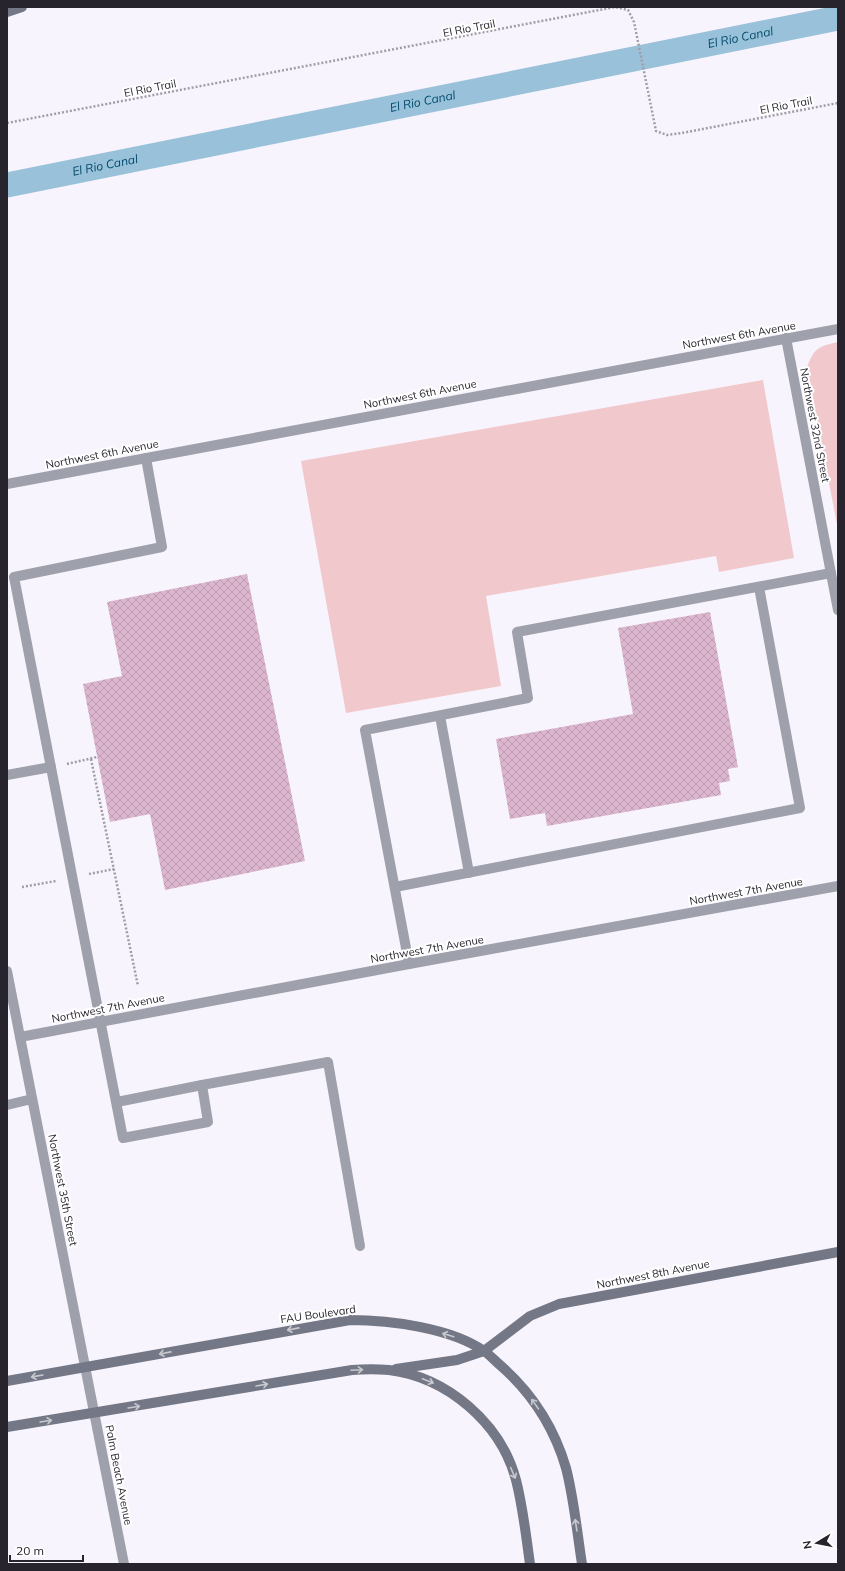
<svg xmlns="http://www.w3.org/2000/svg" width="845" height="1571" viewBox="0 0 845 1571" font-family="Mulish,sans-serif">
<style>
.grass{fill:#f1c9cc}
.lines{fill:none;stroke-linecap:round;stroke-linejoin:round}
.canal{stroke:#99c1d9;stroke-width:25}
.building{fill:url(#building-cross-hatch)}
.path{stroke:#a19da6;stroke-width:2.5;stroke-dasharray:2 2;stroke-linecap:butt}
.lane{stroke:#9ea1ab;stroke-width:10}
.street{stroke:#9ea1ab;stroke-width:10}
.secondary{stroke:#747886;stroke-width:10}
.oneway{stroke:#c7c9cf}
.labels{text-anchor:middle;stroke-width:4;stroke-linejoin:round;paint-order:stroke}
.street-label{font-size:11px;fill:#28242d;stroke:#fff}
.water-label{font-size:12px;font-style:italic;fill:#004c6d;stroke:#fff}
</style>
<defs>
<pattern id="building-cross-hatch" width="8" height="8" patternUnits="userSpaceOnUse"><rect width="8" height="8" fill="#dcb6ce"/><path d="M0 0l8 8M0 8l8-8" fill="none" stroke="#bd9cb1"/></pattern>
</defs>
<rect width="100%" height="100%" fill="#f8f4fd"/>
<g class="grass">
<path d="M838,342V530L807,367C814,348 819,346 838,342Z"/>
<path d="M763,380L794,558L719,572L716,556L486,596L501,686L346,713L301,461Z"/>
</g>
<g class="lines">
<path class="canal" id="s1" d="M7,185L838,18"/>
</g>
<g class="building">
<path d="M247,574L305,861L165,890L150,814L110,822L83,684L122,676L107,602Z"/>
<path d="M710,612L738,767L728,769L730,781L719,783L721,795L547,826L545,813L510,819L496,739L633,714L618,628Z"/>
</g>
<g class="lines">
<g class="path">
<path d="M7,123L615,7L628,10L634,22L656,131L667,135L682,133L838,103"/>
<path d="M91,759L138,986"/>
<path d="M67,764L97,757"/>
<path d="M89,874L114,869"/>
<path d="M22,887L56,881"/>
</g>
<g class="lane">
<path d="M146,458L162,547L14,577L123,1138L208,1122L202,1085L328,1062L360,1246"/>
<path d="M440,716L469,873"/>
<path d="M7,775L51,767"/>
<path d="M395,887L800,808L759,587"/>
<path d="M409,964L365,730L528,698L517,632L831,573"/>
<path d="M117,1102L202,1085"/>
<path d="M7,1105L32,1099"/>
</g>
<g class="street">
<path d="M786,338L838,610"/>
<path d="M7,484L838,329"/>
<path d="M7,971L124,1564"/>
<path d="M20,1037L409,964L838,886"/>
</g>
<g class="secondary">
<path d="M7,12L22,7"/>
<path d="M396,1369L457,1360L484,1351L530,1316L559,1304L838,1252"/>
<path d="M7,1381L350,1320C390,1320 451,1328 484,1351C490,1355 495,1361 500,1365C532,1393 554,1427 566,1468C574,1499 577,1532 582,1564"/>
<path d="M7,1427L352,1370C365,1369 377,1369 389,1370C447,1377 501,1423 516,1480C523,1507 526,1536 530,1564"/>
</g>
</g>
<defs><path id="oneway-shaft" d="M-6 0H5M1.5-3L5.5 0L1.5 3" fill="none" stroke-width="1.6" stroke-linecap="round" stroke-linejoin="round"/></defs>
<g class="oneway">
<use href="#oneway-shaft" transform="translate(293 1329) rotate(169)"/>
<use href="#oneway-shaft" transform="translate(448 1335) rotate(-163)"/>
<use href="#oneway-shaft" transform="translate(165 1353) rotate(169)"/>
<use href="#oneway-shaft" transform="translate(357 1370) rotate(-3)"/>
<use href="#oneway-shaft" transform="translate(37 1376) rotate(170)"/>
<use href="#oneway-shaft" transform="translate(428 1381) rotate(21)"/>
<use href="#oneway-shaft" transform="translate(262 1385) rotate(-10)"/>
<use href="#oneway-shaft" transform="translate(535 1404) rotate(-125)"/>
<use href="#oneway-shaft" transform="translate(134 1407) rotate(-9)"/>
<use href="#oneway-shaft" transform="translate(46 1421) rotate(-9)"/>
<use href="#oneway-shaft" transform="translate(513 1473) rotate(67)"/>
<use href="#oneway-shaft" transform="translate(576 1525) rotate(-99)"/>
</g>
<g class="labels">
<g class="street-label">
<text transform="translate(469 28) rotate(-11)" y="4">El Rio Trail</text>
<text transform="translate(150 88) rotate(-11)" y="4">El Rio Trail</text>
<text transform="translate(786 105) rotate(-11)" y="4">El Rio Trail</text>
<text transform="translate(739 335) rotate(-10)" y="4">Northwest 6th Avenue</text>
<text transform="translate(420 394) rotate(-11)" y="4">Northwest 6th Avenue</text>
<text transform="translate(815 425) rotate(79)" y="4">Northwest 32nd Street</text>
<text transform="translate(102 454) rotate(-11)" y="4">Northwest 6th Avenue</text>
<text transform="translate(746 891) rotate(-10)" y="4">Northwest 7th Avenue</text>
<text transform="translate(427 949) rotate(-10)" y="4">Northwest 7th Avenue</text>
<text transform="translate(108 1008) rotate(-11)" y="4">Northwest 7th Avenue</text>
<text transform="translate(63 1190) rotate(79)" y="4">Northwest 35th Street</text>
<text transform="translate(653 1274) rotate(-11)" y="4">Northwest 8th Avenue</text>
<text transform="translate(318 1314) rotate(-8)" y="4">FAU Boulevard</text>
<text transform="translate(119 1475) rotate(79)" y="4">Palm Beach Avenue</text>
</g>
<g class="water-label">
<text dy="4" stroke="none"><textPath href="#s1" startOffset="748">El Rio Canal</textPath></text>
<text dy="4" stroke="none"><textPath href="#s1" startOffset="424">El Rio Canal</textPath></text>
<text dy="4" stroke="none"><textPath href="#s1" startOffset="100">El Rio Canal</textPath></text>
</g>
</g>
<rect width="845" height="1571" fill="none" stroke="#28242d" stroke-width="16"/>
<g transform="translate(817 1543) rotate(260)" stroke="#ffffff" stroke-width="3" paint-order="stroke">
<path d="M0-3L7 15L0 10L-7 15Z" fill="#28242d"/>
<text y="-6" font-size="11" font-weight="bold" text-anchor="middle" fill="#28242d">N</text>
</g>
<path d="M10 1555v6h73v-6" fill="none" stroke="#28242d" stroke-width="2"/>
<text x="16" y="1555" font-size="12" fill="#28242d" stroke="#ffffff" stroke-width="3" paint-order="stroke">20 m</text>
</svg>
